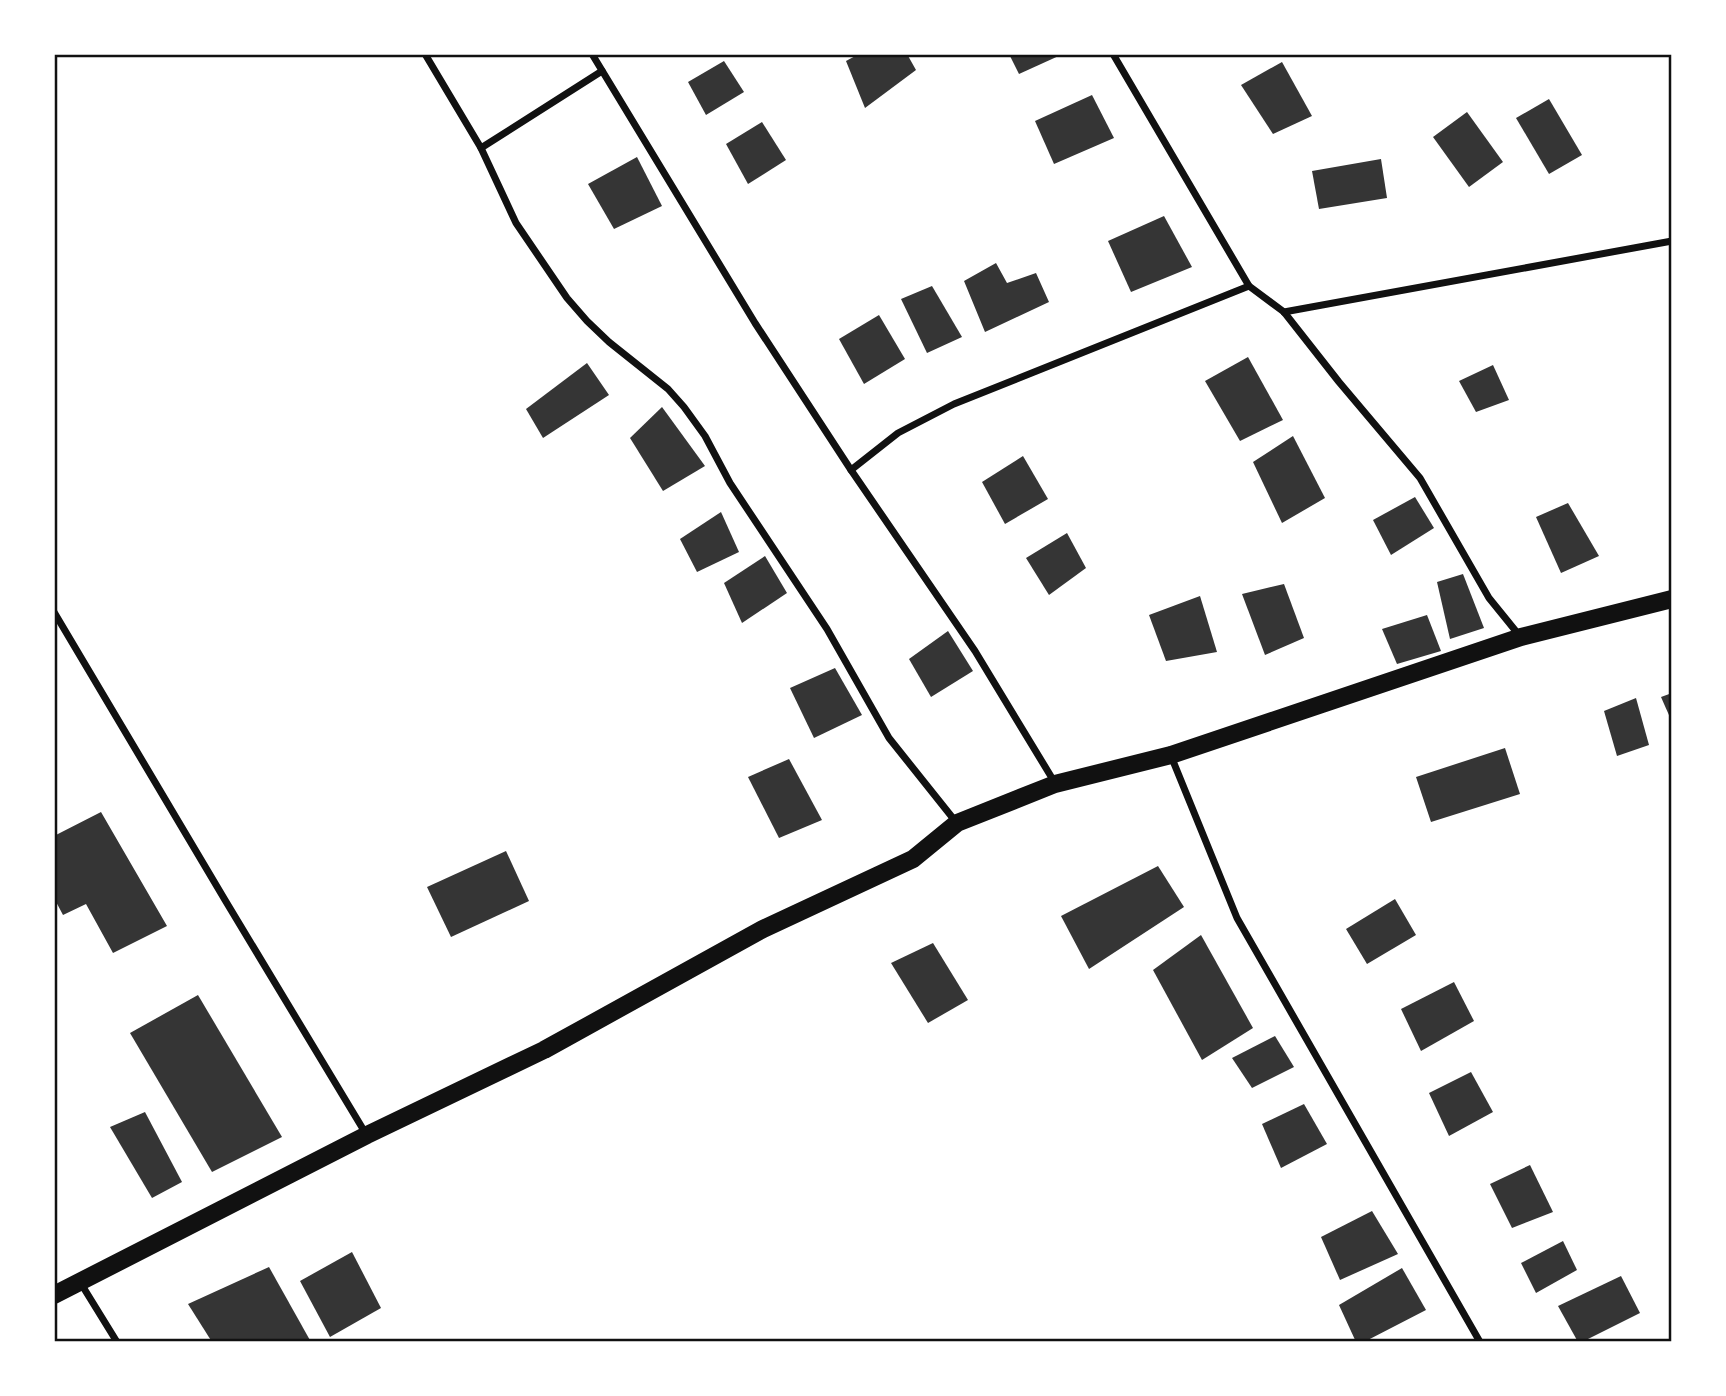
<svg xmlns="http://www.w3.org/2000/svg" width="1726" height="1396" viewBox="0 0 1726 1396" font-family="'Archivo Narrow',sans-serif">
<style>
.building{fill:#353535}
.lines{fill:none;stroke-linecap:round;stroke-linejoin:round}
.minor{stroke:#111;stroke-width:7}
.primary{stroke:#111;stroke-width:18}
.neatline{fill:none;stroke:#111;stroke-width:2.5}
</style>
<rect width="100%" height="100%" fill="#fff"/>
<g class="building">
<path d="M859,54H907L916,70L865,108L846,61Z"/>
<path d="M1009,54H1063L1019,74Z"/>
<path d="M724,61L744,92L706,115L688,82Z"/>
<path d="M1282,62L1312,116L1273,134L1241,85Z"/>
<path d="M1092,95L1114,138L1054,164L1035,121Z"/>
<path d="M1549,99L1582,155L1549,174L1516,118Z"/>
<path d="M1467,112L1503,162L1469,187L1433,137Z"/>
<path d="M762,122L786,160L748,184L726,144Z"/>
<path d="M637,157L662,206L614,229L588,184Z"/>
<path d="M1381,159L1387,198L1319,209L1312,171Z"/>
<path d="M1164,216L1192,267L1131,292L1108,241Z"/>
<path d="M996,263L1007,283L1036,273L1049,302L985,332L964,281Z"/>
<path d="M932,286L962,337L927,353L901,299Z"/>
<path d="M879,315L905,359L864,384L839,339Z"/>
<path d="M1248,357L1283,420L1240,441L1205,381Z"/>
<path d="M587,363L609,395L543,438L526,409Z"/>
<path d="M1493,365L1509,400L1476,412L1459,381Z"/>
<path d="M662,407L705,466L663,491L630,438Z"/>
<path d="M1293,436L1325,498L1282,523L1253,462Z"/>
<path d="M1023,456L1048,499L1005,524L982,482Z"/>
<path d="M1415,497L1434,528L1391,555L1373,520Z"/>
<path d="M1568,503L1599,556L1561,573L1536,517Z"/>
<path d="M721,512L739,552L697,572L680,539Z"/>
<path d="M1067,533L1086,568L1049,595L1026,558Z"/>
<path d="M765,556L787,593L742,623L724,583Z"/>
<path d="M1463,574L1484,628L1450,639L1437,582Z"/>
<path d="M1284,584L1304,638L1265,655L1242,594Z"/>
<path d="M1200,596L1217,652L1166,661L1149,615Z"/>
<path d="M1427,615L1441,651L1397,664L1382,629Z"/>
<path d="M948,631L973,671L931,697L909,659Z"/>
<path d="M835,668L862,715L814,738L790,688Z"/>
<path d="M1672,693V722L1661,697Z"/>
<path d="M1636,698L1649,745L1617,756L1604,711Z"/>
<path d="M1505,748L1520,794L1431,822L1416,777Z"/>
<path d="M789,759L822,820L779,838L748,777Z"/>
<path d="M101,812L167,926L113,953L86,904L63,915L54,898V836Z"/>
<path d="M506,851L529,901L451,937L427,887Z"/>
<path d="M1158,866L1184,907L1089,969L1061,916Z"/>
<path d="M1395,899L1416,935L1367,964L1346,929Z"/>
<path d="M1201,935L1253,1028L1202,1060L1153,970Z"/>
<path d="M933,943L968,1000L928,1023L891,963Z"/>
<path d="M1454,982L1474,1021L1421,1051L1401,1009Z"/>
<path d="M198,995L282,1137L212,1172L130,1033Z"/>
<path d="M1275,1036L1294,1067L1252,1088L1232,1058Z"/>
<path d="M1471,1072L1493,1112L1449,1136L1429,1093Z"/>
<path d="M1304,1104L1327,1144L1281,1168L1262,1124Z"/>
<path d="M145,1112L182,1182L152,1198L110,1127Z"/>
<path d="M1530,1165L1553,1212L1512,1228L1490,1184Z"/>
<path d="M1372,1211L1398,1254L1340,1280L1321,1237Z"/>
<path d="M1563,1241L1577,1270L1536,1293L1521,1263Z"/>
<path d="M352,1252L381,1308L330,1337L300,1281Z"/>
<path d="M269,1267L311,1342H212L188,1304Z"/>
<path d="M1402,1268L1426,1310L1364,1342H1356L1339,1305Z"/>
<path d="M1621,1276L1640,1313L1582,1342H1578L1558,1306Z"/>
</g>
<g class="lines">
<g class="minor">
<path d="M425,54L481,148L516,223L567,298L587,321L609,342L668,389L684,407L705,436L730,483L827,629L889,738L956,822"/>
<path d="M592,54L755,323L851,470L975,651L1055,783"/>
<path d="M1113,54L1249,286L1284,312L1339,382L1420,478L1489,598L1519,635"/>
<path d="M481,148L602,71"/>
<path d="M1284,312L1672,241"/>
<path d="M851,470L898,433L954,404L1249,286"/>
<path d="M54,612L225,900L366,1134"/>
<path d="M1171,756L1237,918L1480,1342"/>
<path d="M80,1282L117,1342"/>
</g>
<path class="primary" d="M54,1295L367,1135L544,1050L763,929L913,859L957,823L1055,784L1171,755L1521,637L1672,599"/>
</g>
<rect width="1726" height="1396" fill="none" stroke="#ffffff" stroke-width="112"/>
<rect x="56" y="56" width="1614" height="1284" class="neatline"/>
</svg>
